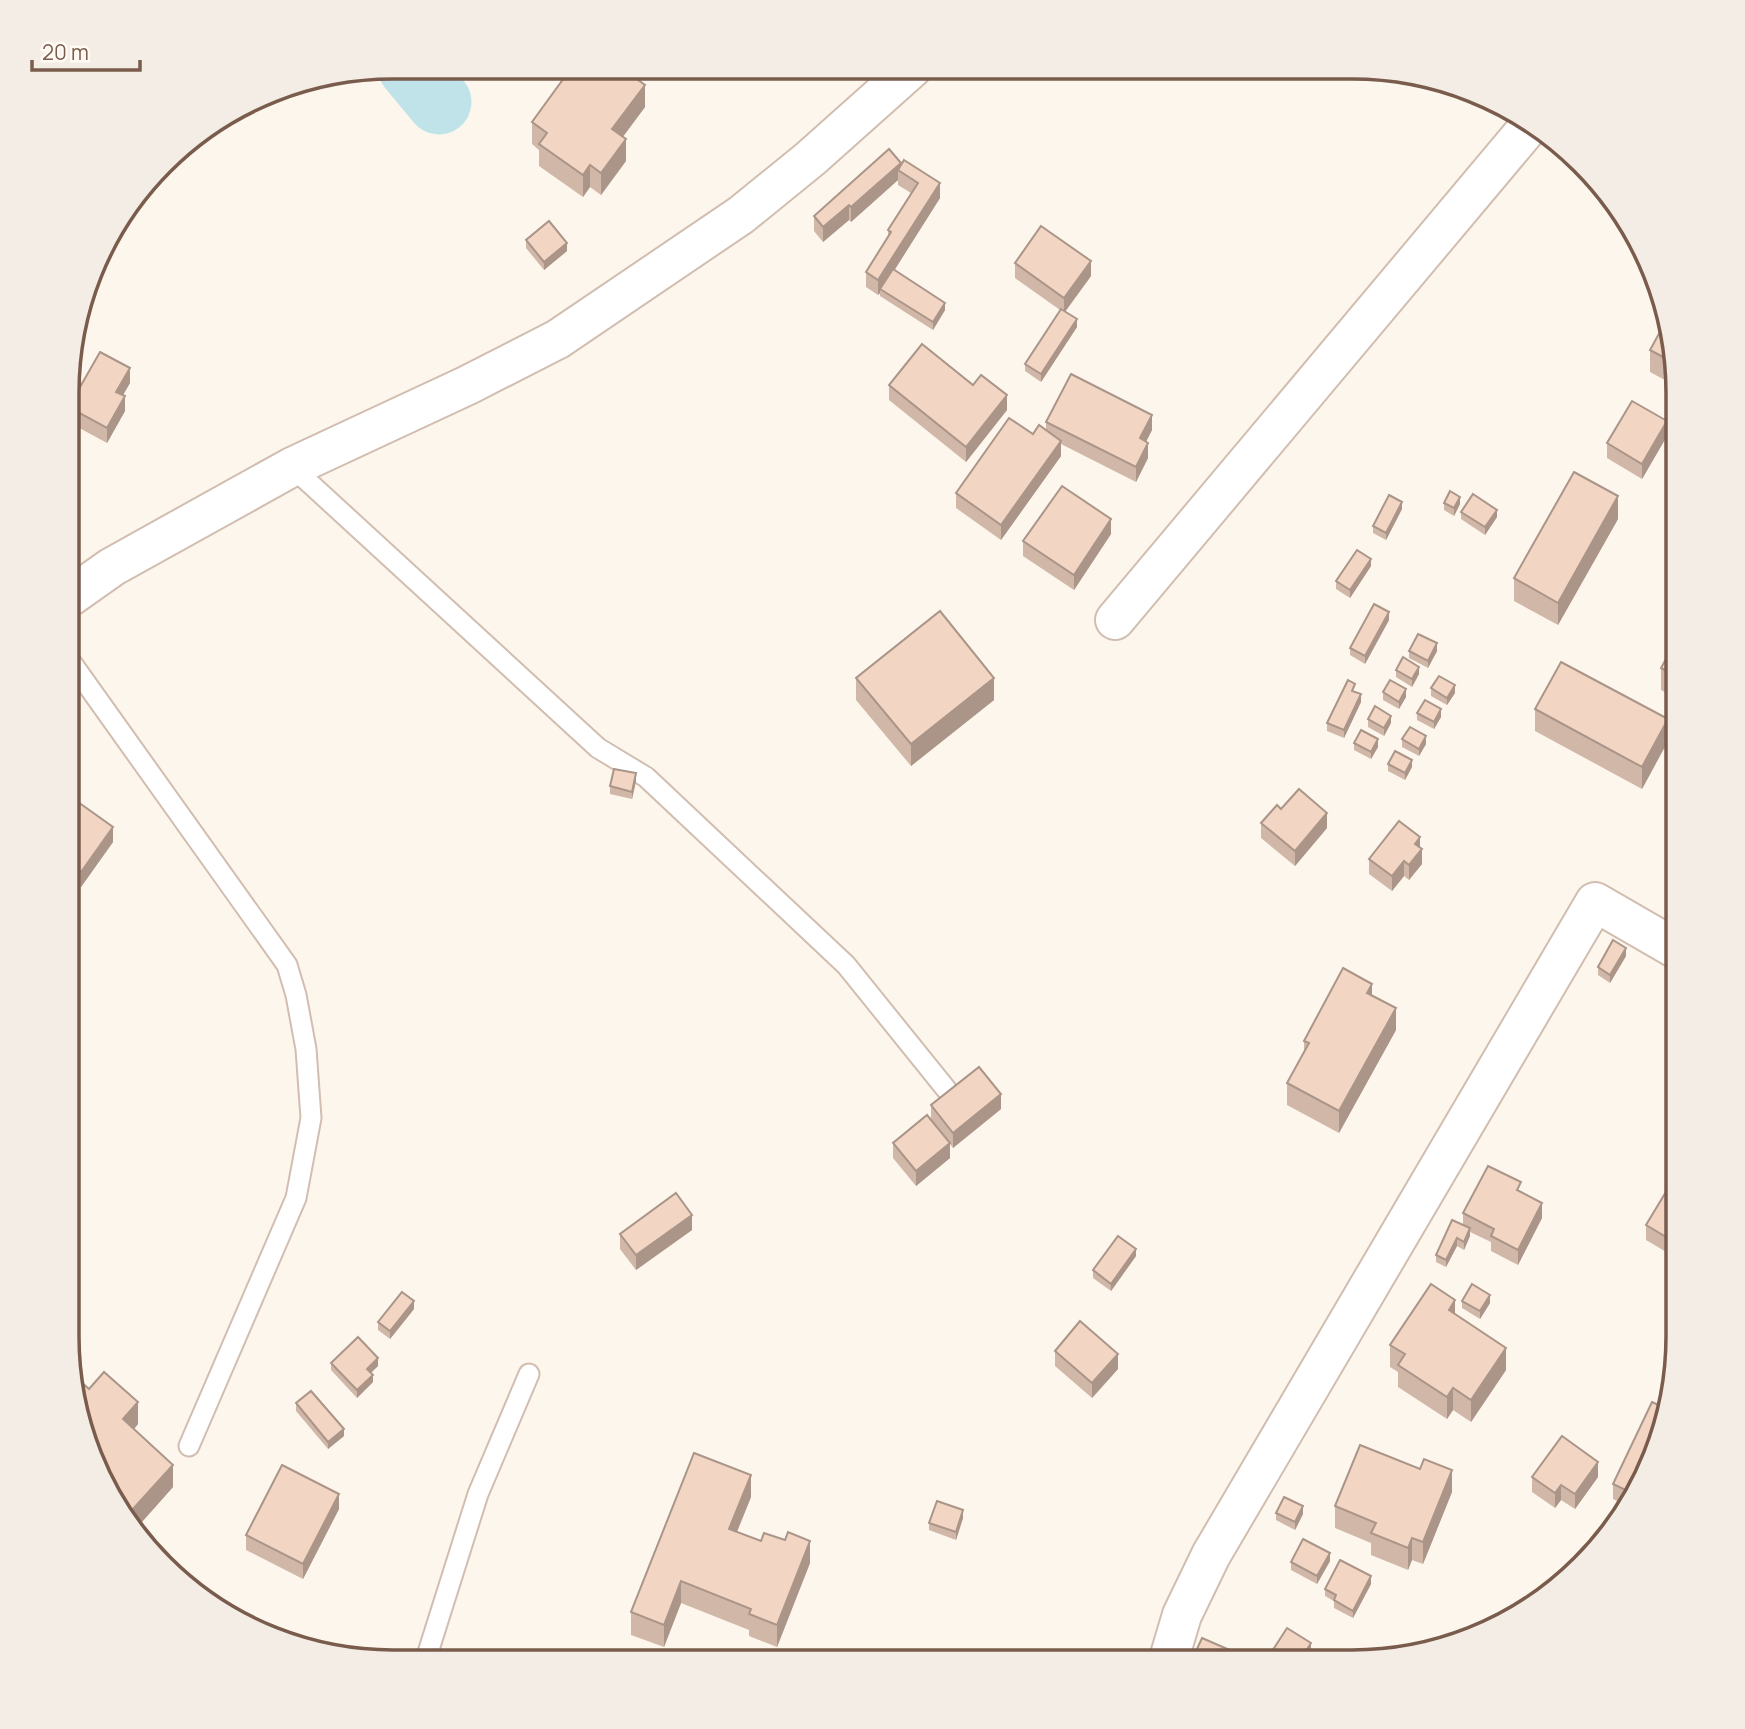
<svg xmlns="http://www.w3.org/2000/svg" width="1745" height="1729" viewBox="0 0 1745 1729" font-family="Manrope,sans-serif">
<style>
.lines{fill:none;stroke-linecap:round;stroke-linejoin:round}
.river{stroke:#bfe3e8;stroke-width:65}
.service-casing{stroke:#d1beb0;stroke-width:23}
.minor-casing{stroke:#d1beb0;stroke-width:42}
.tertiary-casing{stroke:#d1beb0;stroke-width:42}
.service{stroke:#fff;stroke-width:19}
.minor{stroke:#fff;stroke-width:38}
.tertiary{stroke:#fff;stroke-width:38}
.wall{fill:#d1b7a8}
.shaded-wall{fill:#aa9588}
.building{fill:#f3d5c3;stroke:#aa9588;stroke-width:2}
.rim{fill:none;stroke:#7a5c4d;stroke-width:3.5}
</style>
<rect width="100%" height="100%" fill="#fdf6ec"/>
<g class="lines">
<path class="river" d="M410,67L439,102"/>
<defs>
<g id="service">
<path d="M292,467L598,748L646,777L846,965L946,1089"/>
<path d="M71,662L287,965L296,995L306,1049L311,1118L296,1198L189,1446"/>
<path d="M425,1662L478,1494L529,1374"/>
</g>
<g id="minor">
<path d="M1115,620L1531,124"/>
<path d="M1168,1662L1182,1615L1211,1555L1595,902L1678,950"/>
</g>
<path id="tertiary" d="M71,596L112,567L292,467L468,385L558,339L741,215L810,159L912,68"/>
</defs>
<use href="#service" class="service-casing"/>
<use href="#minor" class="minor-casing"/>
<use href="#tertiary" class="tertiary-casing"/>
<use href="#service" class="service"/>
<use href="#minor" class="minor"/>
<use href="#tertiary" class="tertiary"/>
</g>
<g class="wall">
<path d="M645,107L623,137L626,161L601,195L590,187L583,197L539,166V150L532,144V122Z"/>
<path d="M901,165L940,198L894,270L945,310L933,330L880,296V293L878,295L866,287V272L888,238V230L911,193L898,185V180L851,222L849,220L823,242L814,231V216Z"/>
<path d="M526,240L567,251L544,270L526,248Z"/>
<path d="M1015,263L1091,276L1065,312L1077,327L1041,382L1025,371V364L1060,310L1015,278Z"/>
<path d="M1667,319L1678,372V387L1650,372V350Z"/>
<path d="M130,383L123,395L125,411L107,443L72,424V401Z"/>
<path d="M889,385H973L1007,410L966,462L889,400Z"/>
<path d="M1046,422L1152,430L1146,442L1148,458L1136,482L1061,444V456L1001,540L956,508V493L1033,434L1046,430Z"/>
<path d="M1667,436L1642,479L1607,458V443Z"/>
<path d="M1444,503L1460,504L1454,516L1444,510Z"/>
<path d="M1402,509L1386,540L1373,533V526Z"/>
<path d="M1461,512L1497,517L1485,535L1461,519Z"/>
<path d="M1618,519L1558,625L1514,601V578Z"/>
<path d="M1111,534L1074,590L1023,556V541Z"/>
<path d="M1371,566L1350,598L1336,589V581Z"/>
<path d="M1389,620L1365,664L1350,655V648Z"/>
<path d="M1678,637V699L1661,690V668Z"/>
<path d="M1409,651H1437L1428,668L1409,658Z"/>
<path d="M1396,670L1419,674L1412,687L1396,677Z"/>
<path d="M856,678L994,700L911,766L856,700Z"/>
<path d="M1431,688L1455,693L1447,705L1431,696Z"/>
<path d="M1355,692L1361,702L1344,738L1327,731V723Z"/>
<path d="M1383,692L1406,697L1399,709L1383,700Z"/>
<path d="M1535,709L1668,741L1642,789L1535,731Z"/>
<path d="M1417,713L1441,717L1434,729L1417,720Z"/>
<path d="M1368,719L1391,723L1384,736L1368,727Z"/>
<path d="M1402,739L1426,744L1419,756L1402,747Z"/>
<path d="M1354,743L1378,747L1371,759L1354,750Z"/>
<path d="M1388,764L1412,767L1405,780L1388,771Z"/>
<path d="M636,781L632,799L610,794V786Z"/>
<path d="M1281,809L1327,828L1295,866L1261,838V823Z"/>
<path d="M70,813L113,842L81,887L70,879Z"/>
<path d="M1420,847L1422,864L1409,880L1404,876L1392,891L1369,874V859Z"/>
<path d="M1626,956L1610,983L1598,975V967Z"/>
<path d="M1372,995L1396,1030L1339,1133L1287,1105V1083L1304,1053V1041Z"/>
<path d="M931,1105L1001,1109L953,1148L950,1144V1158L916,1186L893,1158V1143L931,1120Z"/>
<path d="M1678,1172V1259L1646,1240V1225Z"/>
<path d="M1521,1191L1542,1218L1518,1265L1491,1251V1242L1470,1232V1236L1464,1250L1457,1246L1446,1267L1436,1262V1255L1463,1225V1213Z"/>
<path d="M692,1230L636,1270L620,1249V1234Z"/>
<path d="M1136,1256L1111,1291L1093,1278V1270Z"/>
<path d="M1462,1301L1490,1303L1480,1319L1462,1308Z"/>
<path d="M414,1309L390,1339L378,1330V1322Z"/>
<path d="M1455,1315L1506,1370L1471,1422L1453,1410L1447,1419L1398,1387V1372L1390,1367V1345Z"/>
<path d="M1055,1351L1118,1369L1092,1398L1055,1366Z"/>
<path d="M331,1363L378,1366L371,1373L373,1382L357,1398L331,1370Z"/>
<path d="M72,1373L89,1389L138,1424L134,1429L173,1487L133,1532L84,1441Z"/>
<path d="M296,1403L344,1436L328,1449L296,1411Z"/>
<path d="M1663,1407L1635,1499L1628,1506L1613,1499V1484Z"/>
<path d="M1532,1477H1598L1575,1509L1561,1500L1555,1508L1532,1492Z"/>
<path d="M1452,1492L1423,1564L1412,1560L1408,1570L1371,1555V1543L1335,1528V1506Z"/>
<path d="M751,1497L737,1532L810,1563L777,1647L749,1636V1630L681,1603L664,1647L631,1635V1612Z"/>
<path d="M339,1509L303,1579L246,1550V1535Z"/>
<path d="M1276,1513L1303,1514L1295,1530L1276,1520Z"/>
<path d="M963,1518L956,1540L929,1530V1523Z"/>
<path d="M1330,1561L1317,1584L1291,1570V1562Z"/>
<path d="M1371,1584L1353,1618L1334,1608V1601L1325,1596V1589Z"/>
</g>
<g class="shaded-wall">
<path d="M645,85V107L612,151V129Z"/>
<path d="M626,139V161L601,195V173Z"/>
<path d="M901,163V172L898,170V180L851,222V207Z"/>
<path d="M590,165V187L583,197V175Z"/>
<path d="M940,183V198L882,290L880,289V293L878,295V280Z"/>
<path d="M849,205V220L823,242V227Z"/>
<path d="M567,243V251L544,270V262Z"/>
<path d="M1091,261V276L1064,313V298Z"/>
<path d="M945,303V310L933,330V322Z"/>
<path d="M1077,319V327L1041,382V374Z"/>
<path d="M130,368V383L116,407V392Z"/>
<path d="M1007,395V410L966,462V447Z"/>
<path d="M125,396V411L107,443V428Z"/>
<path d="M1152,415V430L1140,453V438Z"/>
<path d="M1667,421V436L1642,479V464Z"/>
<path d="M1061,441V456L1001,540V525Z"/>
<path d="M1148,443V458L1136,482V467Z"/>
<path d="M1618,496V519L1558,625V603Z"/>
<path d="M1460,497V504L1454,516V508Z"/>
<path d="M1402,502V509L1386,540V533Z"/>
<path d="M1497,510V517L1485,535V527Z"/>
<path d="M1111,519V534L1074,590V575Z"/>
<path d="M1371,559V566L1350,598V590Z"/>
<path d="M1389,612V620L1365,664V656Z"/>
<path d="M1437,643V651L1428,668V661Z"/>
<path d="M1419,667V674L1412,687V679Z"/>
<path d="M994,678V700L911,766V744Z"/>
<path d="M1455,685V693L1447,705V698Z"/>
<path d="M1406,689V697L1399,709V702Z"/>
<path d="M1361,694V702L1344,738V730Z"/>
<path d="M1441,709V717L1434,729V722Z"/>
<path d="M1391,716V723L1384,736V728Z"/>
<path d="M1668,719V741L1642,789V767Z"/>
<path d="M1426,736V744L1419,756V749Z"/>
<path d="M1378,739V747L1371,759V752Z"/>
<path d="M1412,760V767L1405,780V773Z"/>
<path d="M636,773V781L632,799V792Z"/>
<path d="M1327,813V828L1295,866V851Z"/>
<path d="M113,827V842L81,887V872Z"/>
<path d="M1420,837V851L1422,849V864L1409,880V865L1415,844Z"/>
<path d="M1404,861V876L1392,891V876Z"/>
<path d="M1626,948V956L1610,983V975Z"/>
<path d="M1372,984V1006L1367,993Z"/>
<path d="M1396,1008V1030L1339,1133V1111Z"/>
<path d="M1001,1094V1109L953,1148V1133Z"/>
<path d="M950,1143V1158L916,1186V1171Z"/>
<path d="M1542,1203V1218L1518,1265V1250Z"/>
<path d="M692,1215V1230L636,1270V1255Z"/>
<path d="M1470,1228V1236L1464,1250V1242Z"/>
<path d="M1457,1238V1246L1446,1267V1260Z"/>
<path d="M1136,1249V1256L1111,1291V1284Z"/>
<path d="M1490,1295V1303L1480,1319V1311Z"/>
<path d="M1455,1300V1322L1449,1310Z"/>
<path d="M414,1301V1309L390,1339V1331Z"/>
<path d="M1506,1348V1370L1471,1422V1400Z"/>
<path d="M72,1353V1375L71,1376L67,1358Z"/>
<path d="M1118,1354V1369L1092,1398V1383Z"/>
<path d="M378,1358V1366L367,1376V1369Z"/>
<path d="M373,1375V1382L357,1398V1390Z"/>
<path d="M1453,1388V1410L1447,1419V1397Z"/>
<path d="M138,1402V1424L123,1442V1419Z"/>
<path d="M344,1429V1436L328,1449V1442Z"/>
<path d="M1598,1462V1477L1575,1509V1494Z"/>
<path d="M173,1465V1487L133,1532L132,1510Z"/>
<path d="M1452,1470V1492L1423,1564V1542Z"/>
<path d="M751,1475V1497L729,1551V1529Z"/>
<path d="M1561,1485V1500L1555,1508V1493Z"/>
<path d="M339,1494V1509L303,1579V1564Z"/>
<path d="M1303,1506V1514L1295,1530V1522Z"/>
<path d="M963,1510V1518L956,1540V1532Z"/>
<path d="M1412,1538V1560L1408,1570V1548Z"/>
<path d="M810,1541V1563L777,1647V1625Z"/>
<path d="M1330,1553V1561L1317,1584V1576Z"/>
<path d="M1371,1576V1584L1353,1618V1611Z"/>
<path d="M681,1581V1603L664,1647V1625Z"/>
<path d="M1311,1643V1651L1304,1662H1299Z"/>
</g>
<g class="building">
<path d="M572,67H620L645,85L612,129L626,139L601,173L590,165L583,175L539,144L547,133L532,122Z"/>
<path d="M889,149L901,163L851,207L849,205L823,227L814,216Z"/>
<path d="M904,160L940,183L878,280L866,272L891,232L888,230L918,183L898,170Z"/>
<path d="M549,221L567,243L544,262L526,240Z"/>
<path d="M1041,226L1091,261L1064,298L1015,263Z"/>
<path d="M893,269L945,303L933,322L880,289Z"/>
<path d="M1061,309L1077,319L1041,374L1025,364Z"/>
<path d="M1667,319L1676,364L1650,350Z"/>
<path d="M922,344L973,385L981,375L1007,395L966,447L889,385Z"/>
<path d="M100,352L130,368L116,392L125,396L107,428L72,409V401Z"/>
<path d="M1071,374L1152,415L1140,438L1148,443L1136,467L1046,422Z"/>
<path d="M1632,401L1667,421L1642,464L1607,443Z"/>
<path d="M1009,418L1033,434L1039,425L1061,441L1001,525L956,493Z"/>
<path d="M1574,472L1618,496L1558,603L1514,578Z"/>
<path d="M1062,486L1111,519L1074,575L1023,541Z"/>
<path d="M1450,491L1460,497L1454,508L1444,503Z"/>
<path d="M1473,494L1497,510L1485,527L1461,512Z"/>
<path d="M1389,495L1402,502L1386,533L1373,526Z"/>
<path d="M1357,550L1371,559L1350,590L1336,581Z"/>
<path d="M1374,604L1389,612L1365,656L1350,648Z"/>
<path d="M940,611L994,678L911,744L856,678Z"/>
<path d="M1418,634L1437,643L1428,661L1409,651Z"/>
<path d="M1678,637V677L1661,668Z"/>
<path d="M1403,657L1419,667L1412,679L1396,670Z"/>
<path d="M1561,662L1668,719L1642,767L1535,709Z"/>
<path d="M1439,676L1455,685L1447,698L1431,688Z"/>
<path d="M1348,680L1355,684L1352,691L1361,694L1344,730L1327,723Z"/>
<path d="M1390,680L1406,689L1399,702L1383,692Z"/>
<path d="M1425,700L1441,709L1434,722L1417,713Z"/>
<path d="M1375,706L1391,716L1384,728L1368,719Z"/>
<path d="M1410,727L1426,736L1419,749L1402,739Z"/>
<path d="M1361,730L1378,739L1371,752L1354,743Z"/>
<path d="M1395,751L1412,760L1405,773L1388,764Z"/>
<path d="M614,769L636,773L632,792L610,786Z"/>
<path d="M1299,789L1327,813L1295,851L1261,823L1277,805L1281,809Z"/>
<path d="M78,802L113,827L81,872L70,864V813Z"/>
<path d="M1399,821L1420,837L1415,844L1422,849L1409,865L1404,861L1392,876L1369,859Z"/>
<path d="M1613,940L1626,948L1610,975L1598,967Z"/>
<path d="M1343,968L1372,984L1367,993L1396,1008L1339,1111L1287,1083L1309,1043L1304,1041Z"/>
<path d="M979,1067L1001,1094L953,1133L931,1105Z"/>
<path d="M927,1115L950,1143L916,1171L893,1143Z"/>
<path d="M1488,1166L1521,1182L1517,1190L1542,1203L1518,1250L1491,1236L1494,1229L1463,1213Z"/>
<path d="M1678,1172V1244L1646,1225Z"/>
<path d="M676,1193L692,1215L636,1255L620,1234Z"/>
<path d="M1452,1220L1470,1228L1464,1242L1457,1238L1446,1260L1436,1255Z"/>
<path d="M1118,1236L1136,1249L1111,1284L1093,1270Z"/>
<path d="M1431,1284L1455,1300L1449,1310L1506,1348L1471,1400L1453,1388L1447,1397L1398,1365L1405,1354L1390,1345Z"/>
<path d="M1472,1284L1490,1295L1480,1311L1462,1301Z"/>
<path d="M402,1292L414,1301L390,1331L378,1322Z"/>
<path d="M1080,1321L1118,1354L1092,1383L1055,1351Z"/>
<path d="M358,1337L378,1358L367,1369L373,1375L357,1390L331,1363Z"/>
<path d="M67,1349L72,1353L67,1358Z"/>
<path d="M70,1372L89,1389L104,1372L138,1402L123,1419L173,1465L132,1510L110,1491L84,1441Z"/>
<path d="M311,1391L344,1429L328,1442L296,1403Z"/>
<path d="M1652,1402L1663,1407L1636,1495L1613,1484Z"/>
<path d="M1562,1436L1598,1462L1575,1494L1561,1485L1555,1493L1532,1477Z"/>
<path d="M1360,1445L1420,1469L1424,1459L1452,1470L1423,1542L1412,1538L1408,1548L1371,1533L1376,1523L1335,1506Z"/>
<path d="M694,1453L751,1475L729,1529L761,1541L764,1533L785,1540L788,1532L810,1541L777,1625L749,1614L751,1609L681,1581L664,1625L631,1612Z"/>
<path d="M282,1465L339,1494L303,1564L246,1535Z"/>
<path d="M1284,1497L1303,1506L1295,1522L1276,1513Z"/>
<path d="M937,1501L963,1510L956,1532L929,1523Z"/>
<path d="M1303,1539L1330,1553L1317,1576L1291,1562Z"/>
<path d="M1340,1560L1371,1576L1353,1611L1334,1600L1336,1595L1325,1589Z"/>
<path d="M1287,1628L1311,1643L1299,1662H1271L1267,1659Z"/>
<path d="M1202,1638L1239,1654L1235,1662H1191Z"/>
</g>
<path d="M0 0H1745V1729H0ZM393 79H1352A314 314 0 0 1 1666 393V1336A314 314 0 0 1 1352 1650H393A314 314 0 0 1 79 1336V393A314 314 0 0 1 393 79Z" fill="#f4ede6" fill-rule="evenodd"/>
<path class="rim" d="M393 79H1352A314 314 0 0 1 1666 393V1336A314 314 0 0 1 1352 1650H393A314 314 0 0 1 79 1336V393A314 314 0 0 1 393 79Z"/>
<path d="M32 60v10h108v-10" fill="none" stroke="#7a5c4d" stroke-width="3.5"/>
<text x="42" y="60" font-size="21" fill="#7a5c4d" stroke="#fffaf3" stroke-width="5" paint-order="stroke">20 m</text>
</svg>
